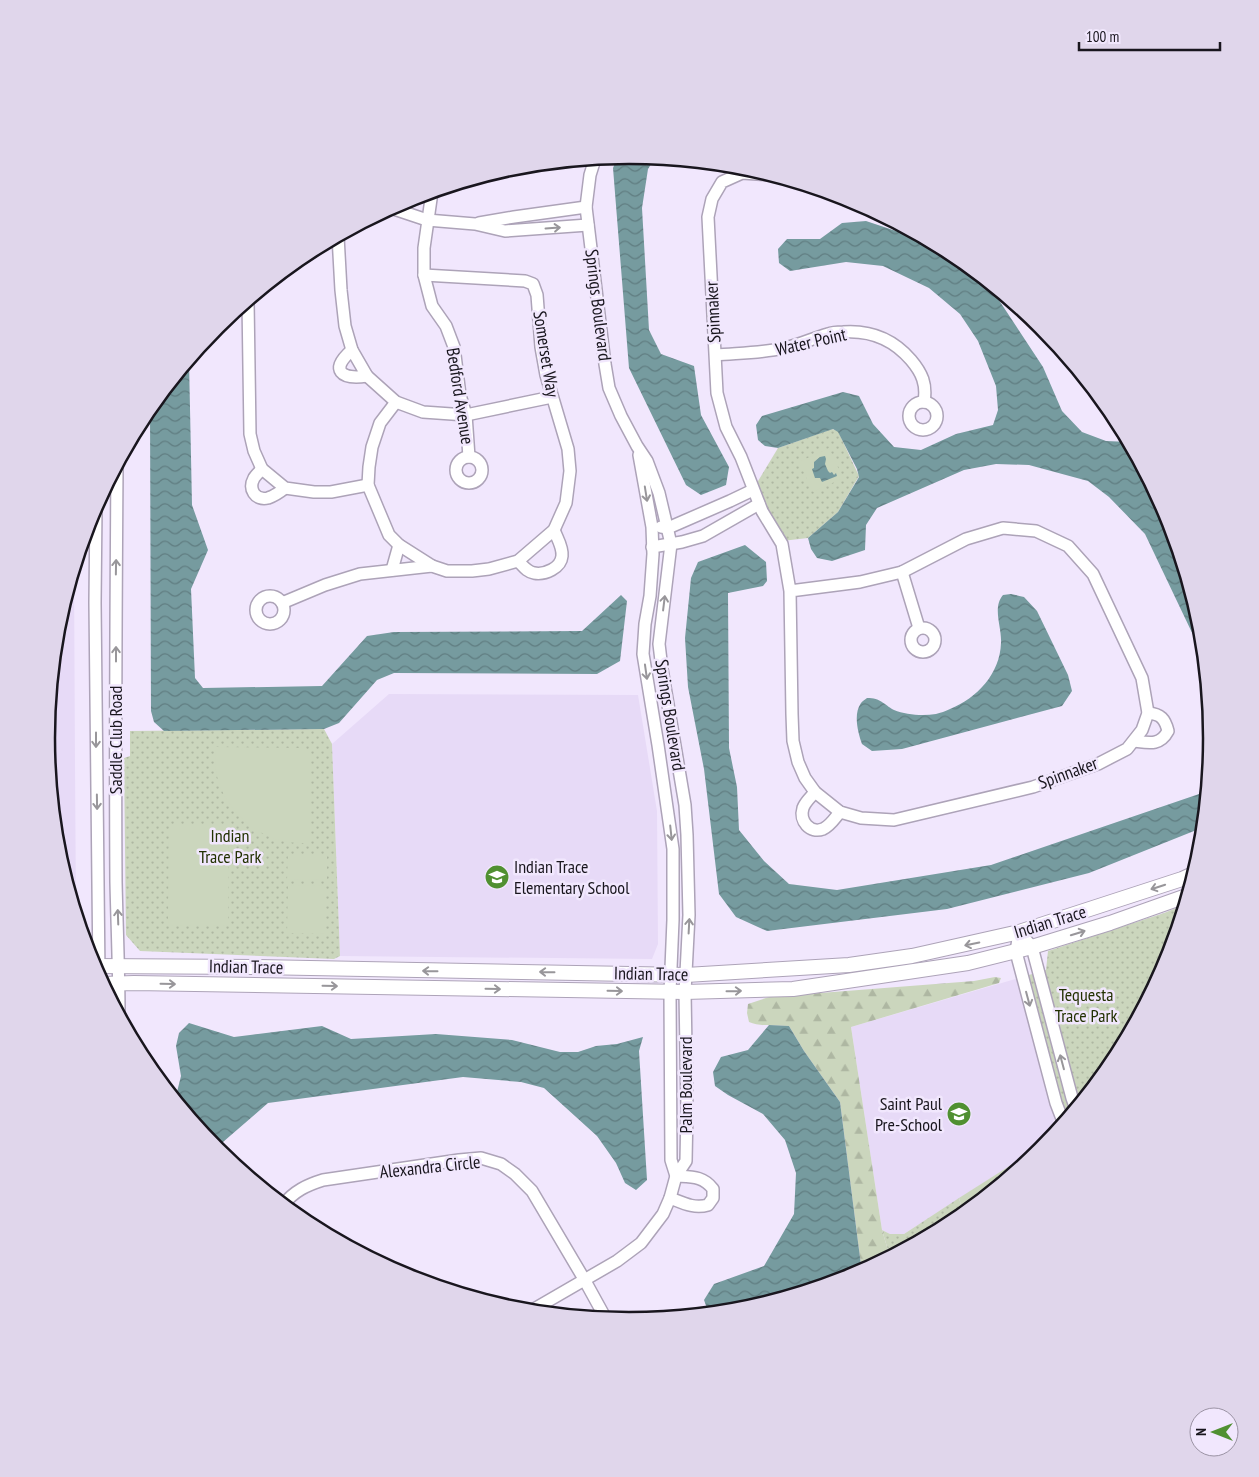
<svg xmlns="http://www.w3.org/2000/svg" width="1259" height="1477" viewBox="0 0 1259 1477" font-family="'PT Sans Narrow',sans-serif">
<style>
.built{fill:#e7daf7}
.grass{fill:url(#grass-dots)}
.forest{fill:url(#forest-firs)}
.garden{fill:#cbd6bd}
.water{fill:url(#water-waves)}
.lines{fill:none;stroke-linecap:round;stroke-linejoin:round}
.minor-casing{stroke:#ada3b8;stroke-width:14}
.major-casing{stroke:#ada3b8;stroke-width:16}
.minor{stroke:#fff;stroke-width:11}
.major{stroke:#fff;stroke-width:14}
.oneway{stroke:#98969a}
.labels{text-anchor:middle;stroke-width:5;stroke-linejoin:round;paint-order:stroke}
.street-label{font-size:18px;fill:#19161e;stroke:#f1e7fd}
.park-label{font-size:18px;fill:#223102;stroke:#f1e7fd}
.poi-label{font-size:18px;fill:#19161e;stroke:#f1e7fd;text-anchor:start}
.rim{fill:none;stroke:#19161e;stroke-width:2.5}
</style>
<defs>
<pattern id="grass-dots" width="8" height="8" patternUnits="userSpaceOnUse" patternTransform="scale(1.25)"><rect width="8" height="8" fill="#cbd6bd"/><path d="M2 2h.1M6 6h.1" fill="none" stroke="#aeb7a2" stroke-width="1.8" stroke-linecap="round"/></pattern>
<pattern id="forest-firs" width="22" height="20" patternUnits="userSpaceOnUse" patternTransform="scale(1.25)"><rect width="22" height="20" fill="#cbd6bd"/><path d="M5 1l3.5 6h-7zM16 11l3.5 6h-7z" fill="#aeb7a2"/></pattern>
<pattern id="water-waves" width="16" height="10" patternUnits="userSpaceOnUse" patternTransform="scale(1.25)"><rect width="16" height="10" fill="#769b9f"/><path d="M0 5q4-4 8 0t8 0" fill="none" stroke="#607d81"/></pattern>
</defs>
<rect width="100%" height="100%" fill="#f1e7fd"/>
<g class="built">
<path d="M74,571L75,764L76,913L57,852L46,739L58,624Z"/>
<path d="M389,694L638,695L657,811L658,944L652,959L340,956L332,744Z"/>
<path d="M1022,977L1056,1103L1053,1126L1046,1136L1011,1165L904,1234H890L882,1230L851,1027Z"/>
</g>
<g class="grass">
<path d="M832,429L838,431L859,476L838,512L808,538L782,541L755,486L778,448Z"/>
<path d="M324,729L332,744L340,956L334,959L140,951L126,935L124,758L130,756V731Z"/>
<path d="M1186,904L1168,962L1114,1063L1060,1129L1056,1103L1022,977L1046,970L1048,951L1164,913Z"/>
<path d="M959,1198L964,1215L953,1224L890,1257L882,1230L890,1234H904Z"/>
</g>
<g class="forest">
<path d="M995,977L1001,978L999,983L851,1027L882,1230L890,1257L862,1273L840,1102L804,1051L789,1026C776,1025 761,1027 749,1022L747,1013L748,1004L769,997L974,981Z"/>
<path d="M1016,1164L1018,1167L1016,1172L964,1215L959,1198L1011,1165Z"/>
</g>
<g class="garden">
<path d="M829,448L843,478L813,492L799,462Z"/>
<path d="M215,747L305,748L310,753V843C298,843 286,843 275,839C246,829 221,802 216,771C215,763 215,755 215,747Z"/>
<path d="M169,826H229L228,926L168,925Z"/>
<path d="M288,854H327V880L287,879Z"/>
<path d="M288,885L325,886V934L287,933Z"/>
</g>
<g class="water">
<path d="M630,155L655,158L648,169L642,208L649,330L661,354L694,366L701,415L729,467L726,485L701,495L686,485L629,368L613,168L618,156Z"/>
<path d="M866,221L902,233L907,229L954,254L985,279L1043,367L1062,411L1082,432L1106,441L1129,442L1168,516L1202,625L1205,660L1145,534L1109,497L1088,481L1029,465L996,464L964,470L877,508L866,525L865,550L832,561L817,558L811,549L808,538L838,512L859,477L857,469L838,432L833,429L778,448L765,446L758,440L756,425L762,416L843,392L859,396L873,424L894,447L921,450L956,434L993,425L998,410L996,386L978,341L960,314L929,288L883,266L846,262L790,271L779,263L778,249L787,239H820L842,223Z"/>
<path d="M189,360L192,505L208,550L191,589L195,678L203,688L322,686L367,636L394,632L582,631L621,595L627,601L620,661L597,674L394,673L377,680L339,723L324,729L164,731L154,722L151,711L150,407Z"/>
<path d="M825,456L826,459L825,464L828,471L830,473L832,472L834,475L836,473L837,476L822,482L820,478H815L812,469L814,468V462L820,457Z"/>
<path d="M745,545L766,562L767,581L763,586L728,593L729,748L737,787L739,830L764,861L789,884L837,890L991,865L1199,794L1208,785L1204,827L1089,873L947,909L767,931L736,917L719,894L704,769L688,687L685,638L691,578L698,562Z"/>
<path d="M1011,594L1024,597L1037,611L1068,675L1072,691L1062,706L902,749L872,751L862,744C858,733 853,714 861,703C862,701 865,700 867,698C881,698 883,704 894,710C906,715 923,716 936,714C940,713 946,711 950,709C977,698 1000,674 1001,643C1002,627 992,608 1003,595Z"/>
<path d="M189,1023L234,1037L322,1026L351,1039L436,1034L512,1040L560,1052H578L596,1046L617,1044L643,1037L639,1051L647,1180L636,1190L625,1183L616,1163L597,1136L544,1088L521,1082L463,1077L268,1103L223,1142L218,1152L175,1100L181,1076L176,1046L179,1033Z"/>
<path d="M769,1025L789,1026L804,1051L840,1102L862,1273L852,1277L743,1311L709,1314L704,1300L714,1284L764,1266L794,1214L796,1173L785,1140L763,1114L728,1095L715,1086L713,1072L721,1057L748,1050Z"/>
</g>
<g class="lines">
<defs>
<g id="minor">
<path d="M770,175L742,173L722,182L712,199L708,217L717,393L726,427L741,457L762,511L782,544L790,591L792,714L793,741L798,762L805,778L815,792L840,812L861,818L894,820L1033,787L1098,764L1127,749L1142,730L1148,713L1142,678L1093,574L1068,546L1036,531L1003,528L966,539L902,572L860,582L790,591"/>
<path d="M432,192L424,248V275L432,306L446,326L454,347L460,395L466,415L469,457"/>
<path d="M840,196L848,198"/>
<path d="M391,208L427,220L475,224L505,231L588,225"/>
<path d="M479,223L514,217L586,207"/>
<path d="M338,236L341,290L345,326L352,350L367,376L396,402L423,412L466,415L552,397"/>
<path d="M248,301L250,434L254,451L262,469L285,488L314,492H331L368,485"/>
<path d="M352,350C329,370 341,380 367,376"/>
<path d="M716,355C739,353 762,353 784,348C800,345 813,338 828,334C833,332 838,332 843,332C870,330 893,339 911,360C922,373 927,384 924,402"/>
<path d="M396,402L380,423L372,447L369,467L368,485L389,535L399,545L432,566"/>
<circle cx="923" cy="416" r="14"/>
<path d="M639,455L652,527L653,554L650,596L645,624L643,654L658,745L673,849V920L670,992L671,1160L676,1176"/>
<circle cx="469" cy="470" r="13"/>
<path d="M117,466C116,605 115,744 116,882C117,926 119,971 119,1015"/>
<path d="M262,469C259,472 256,475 254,478C248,489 255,501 268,498C274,496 280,492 285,488"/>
<path d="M96,506L95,603L99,977"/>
<path d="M661,527L668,528L730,501L753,490"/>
<path d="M652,547L682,542L703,536L759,504"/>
<path d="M518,561C523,566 527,572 534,573C545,575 561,568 562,556C563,547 557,538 554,530"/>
<path d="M392,570L399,545"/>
<path d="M902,572L919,628"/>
<circle cx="270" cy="610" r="14"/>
<path d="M282,603L325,585L360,574L432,566L447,571H472L489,569L518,561L554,530L566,503L570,471L568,449L546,375L541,347L537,295L533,284L525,281L424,275"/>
<circle cx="923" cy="640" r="12"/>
<path d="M1135,741C1149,743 1160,746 1168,731C1165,719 1161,714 1148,713"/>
<path d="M815,792C811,797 805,802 803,808C799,821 810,834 823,829C830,826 835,818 840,812"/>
<path d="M1019,932L1016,952L1056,1103L1064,1124"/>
<path d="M1027,941L1032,947L1072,1098L1076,1109"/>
<path d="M670,1198C683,1203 694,1209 708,1205L713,1198V1189C703,1176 692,1177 676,1176"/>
<path d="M283,1205C294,1191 307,1185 323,1180L459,1160L481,1158L501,1164L515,1174L532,1191L584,1279L606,1319"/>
<path d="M529,1312L617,1261L641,1243L663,1214L670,1198L676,1176L686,1161L687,1109L685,992L689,915L687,835L685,805L662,669L659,644L671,544L659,493L647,461L637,446L621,416L609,388L605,364L586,207L590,175L595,159"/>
</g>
<g id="major">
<path d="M93,966L257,967L686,975L849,965L912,956L1019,932L1182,879L1195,873"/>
<path d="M103,984L134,983L685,992L793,989L968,963L1032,947L1110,923L1189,895"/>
</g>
</defs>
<use href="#minor" class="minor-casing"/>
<use href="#major" class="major-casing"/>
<use href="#minor" class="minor"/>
<use href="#major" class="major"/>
</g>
<defs><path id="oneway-shaft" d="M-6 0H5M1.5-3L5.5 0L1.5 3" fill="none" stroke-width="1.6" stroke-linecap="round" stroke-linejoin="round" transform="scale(1.25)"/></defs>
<g class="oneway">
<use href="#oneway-shaft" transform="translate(553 228) rotate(-4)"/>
<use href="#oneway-shaft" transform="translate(646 494) rotate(81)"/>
<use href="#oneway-shaft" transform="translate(116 567) rotate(-89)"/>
<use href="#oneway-shaft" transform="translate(664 603) rotate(-83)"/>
<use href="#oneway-shaft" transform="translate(116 654) rotate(-90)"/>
<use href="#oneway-shaft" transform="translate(646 672) rotate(82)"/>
<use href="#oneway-shaft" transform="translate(96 740) rotate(90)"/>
<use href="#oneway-shaft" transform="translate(97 802) rotate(89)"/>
<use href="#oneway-shaft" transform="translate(671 833) rotate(84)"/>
<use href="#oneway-shaft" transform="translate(1158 887) rotate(162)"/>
<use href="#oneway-shaft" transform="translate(118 917) rotate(-92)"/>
<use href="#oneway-shaft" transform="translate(689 926) rotate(-87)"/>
<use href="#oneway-shaft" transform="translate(1078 933) rotate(-17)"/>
<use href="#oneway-shaft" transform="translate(972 944) rotate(168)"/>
<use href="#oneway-shaft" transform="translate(430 971) rotate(-179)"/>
<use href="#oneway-shaft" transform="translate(547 972) rotate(-179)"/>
<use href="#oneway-shaft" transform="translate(168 984) rotate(1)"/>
<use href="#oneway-shaft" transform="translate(330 986) rotate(1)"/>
<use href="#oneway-shaft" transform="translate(493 989) rotate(1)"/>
<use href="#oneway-shaft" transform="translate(615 991) rotate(1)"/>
<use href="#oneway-shaft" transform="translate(734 991) rotate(-1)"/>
<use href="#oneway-shaft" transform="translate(1028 999) rotate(75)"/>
<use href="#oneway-shaft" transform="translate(1062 1062) rotate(-105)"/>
</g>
<defs>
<symbol id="school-disc" viewBox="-11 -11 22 22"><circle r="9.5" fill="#509031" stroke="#f1e7fd"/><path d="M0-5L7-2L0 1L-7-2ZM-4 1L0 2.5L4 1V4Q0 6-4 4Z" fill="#fff"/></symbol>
</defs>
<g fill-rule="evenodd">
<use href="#school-disc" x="483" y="863" width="28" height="28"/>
<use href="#school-disc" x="945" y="1100" width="28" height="28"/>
</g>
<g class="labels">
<g class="street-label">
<text transform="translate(598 305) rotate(83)" y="6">Springs Boulevard</text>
<text transform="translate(713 312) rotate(-93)" y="6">Spinnaker</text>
<text transform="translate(811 342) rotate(-13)" y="6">Water Point</text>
<text transform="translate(546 354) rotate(81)" y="6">Somerset Way</text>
<text transform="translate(460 396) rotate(81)" y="6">Bedford Avenue</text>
<text transform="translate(670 715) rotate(81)" y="6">Springs Boulevard</text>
<text transform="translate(116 740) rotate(-90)" y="6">Saddle Club Road</text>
<text transform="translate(1068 773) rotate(-20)" y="6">Spinnaker</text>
<text transform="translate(1050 922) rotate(-17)" y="6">Indian Trace</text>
<text transform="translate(246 967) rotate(1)" y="6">Indian Trace</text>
<text transform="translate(651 974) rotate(1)" y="6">Indian Trace</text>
<text transform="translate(686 1085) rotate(-90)" y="6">Palm Boulevard</text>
<text transform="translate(430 1167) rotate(-6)" y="6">Alexandra Circle</text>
</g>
<g class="park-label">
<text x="230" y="842">Indian<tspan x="230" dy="21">Trace Park</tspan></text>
<text x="1086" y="1001">Tequesta<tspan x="1086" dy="21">Trace Park</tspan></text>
</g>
<g class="poi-label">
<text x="514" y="873">Indian Trace<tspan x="514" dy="21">Elementary School</tspan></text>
<text x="942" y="1110" text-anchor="end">Saint Paul<tspan x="942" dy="21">Pre-School</tspan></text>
</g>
</g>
<path d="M0 0H1259V1477H0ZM55 738a574 574 0 1 1 1148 0a574 574 0 1 1-1148 0Z" fill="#e0d6eb" fill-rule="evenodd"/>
<path class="rim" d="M55 738a574 574 0 1 1 1148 0a574 574 0 1 1-1148 0Z"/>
<g transform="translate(1214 1432) rotate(270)"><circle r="24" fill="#f1e7fd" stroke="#9b93a4"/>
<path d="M0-4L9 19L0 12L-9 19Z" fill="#509031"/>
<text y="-8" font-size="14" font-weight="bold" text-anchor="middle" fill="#19161e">N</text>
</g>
<path d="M1079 42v8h141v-8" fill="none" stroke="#19161e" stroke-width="2.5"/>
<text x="1086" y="42" font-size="15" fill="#19161e" stroke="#f1e7fd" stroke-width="4" paint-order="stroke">100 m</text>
</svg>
